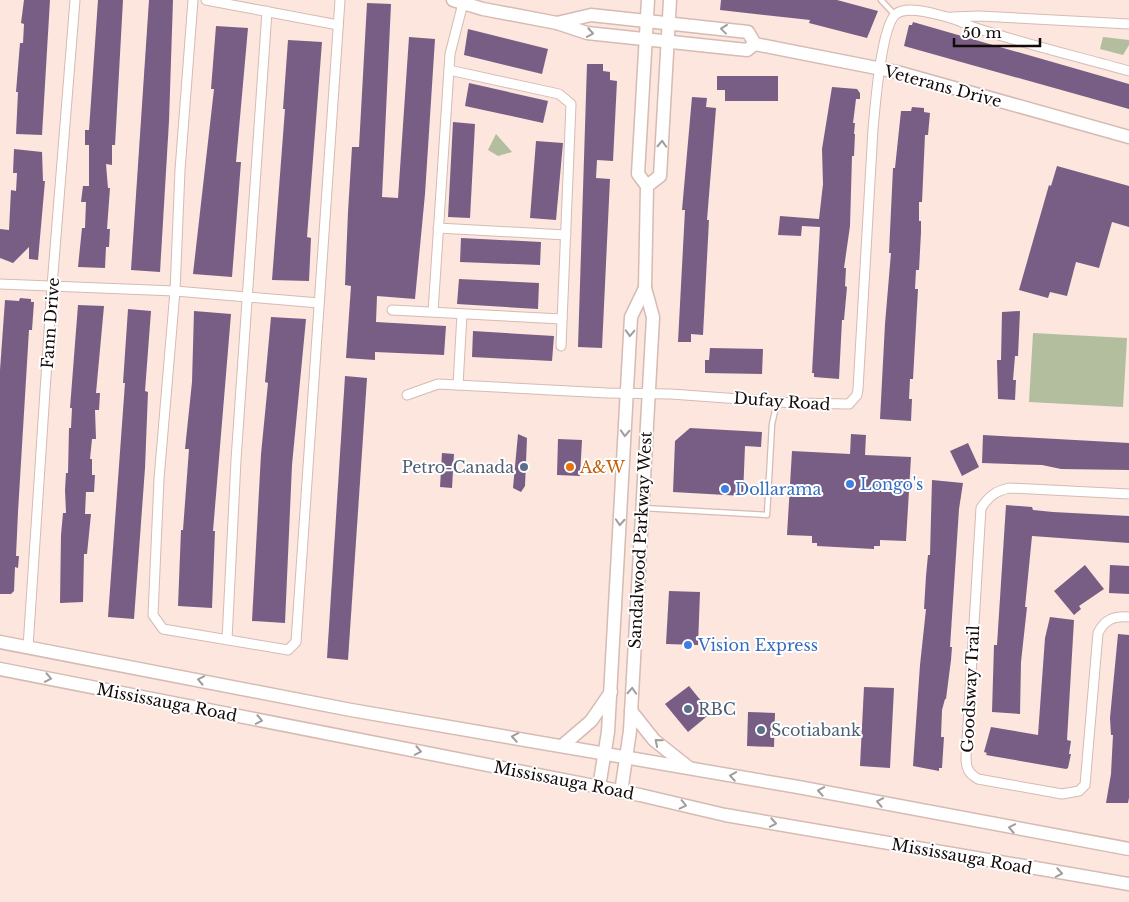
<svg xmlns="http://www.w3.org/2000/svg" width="1129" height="902" viewBox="0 0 1129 902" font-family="'Libre Baskerville',serif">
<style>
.green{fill:#b3be9f}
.building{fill:#785e85}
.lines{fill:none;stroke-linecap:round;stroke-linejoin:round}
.lane-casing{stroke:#d5bbb2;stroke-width:7}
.street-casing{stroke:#d5bbb2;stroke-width:11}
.secondary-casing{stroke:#d5bbb2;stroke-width:15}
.lane{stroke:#fff;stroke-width:4.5}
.street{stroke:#fff;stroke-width:9}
.secondary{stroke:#fff;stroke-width:12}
.oneway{stroke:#a19d9c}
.service-dot{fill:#5c6f8a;stroke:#fff;stroke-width:2}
.food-dot{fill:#e8710a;stroke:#fff;stroke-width:2}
.shop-dot{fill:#3f7fe0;stroke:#fff;stroke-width:2}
.labels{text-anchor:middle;stroke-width:4;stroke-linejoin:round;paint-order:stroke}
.street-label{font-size:16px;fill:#140b08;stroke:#fff}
.service-label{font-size:16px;fill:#4e5e75;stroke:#fff;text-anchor:start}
.food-label{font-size:16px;fill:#c56008;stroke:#fff;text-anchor:start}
.shop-label{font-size:16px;fill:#366cbe;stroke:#fff;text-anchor:start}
</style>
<rect width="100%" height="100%" fill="#fce6de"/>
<g class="green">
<path d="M1103,37L1129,40V45L1123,55L1100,49Z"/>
<path d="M496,134L512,152L498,156L488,150Z"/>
<path d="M1033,333L1127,338L1123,407L1029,402Z"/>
</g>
<g class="building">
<path d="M24,0H50L42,135L16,134L18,92H16L20,43H23L24,24L21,23Z"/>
<path d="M98,0H123L115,145H112V165L106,164L108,188H110L107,229H110L109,247H106L105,268L78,267L82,228H85L86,202H81L83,186H89V145H85V130H89Z"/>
<path d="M149,0H173L169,121L160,272L131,270Z"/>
<path d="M721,0H837L878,11L867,38L809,23L810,20L720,10Z"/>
<path d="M367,3L391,4L382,197L398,198L409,37L435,39L425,194L415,299L377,296L376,322L446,326L444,355L375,352V360L346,358L351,286L345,285L348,212L352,147H359Z"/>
<path d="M913,22L1129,84V109L904,46L909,25H912Z"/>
<path d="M216,26L248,28L236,162H241L232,277L193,274L214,89H211Z"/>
<path d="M468,29L548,49L542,74L464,55Z"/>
<path d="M288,40L322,42L307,237L311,238L309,281L272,280L285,109H283Z"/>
<path d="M587,64H603V71L610,72V80L617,81L613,161L597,160L596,178L610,179L602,348L578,347Z"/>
<path d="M717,76H778V101H725V90H717Z"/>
<path d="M469,83L548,101L543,123L465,106Z"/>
<path d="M832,87L857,89L860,93V99H856L853,123H855L854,134H855L854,156H852L850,226L844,268H846L845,286L847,287L844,320H842L839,379L814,377V373H812L820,227L802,226L801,236L778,235L780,216L819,219L823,184L822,149Z"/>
<path d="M692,97L707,98L706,107L716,108L707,220H709L703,335L691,334V342H678L685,210H682Z"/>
<path d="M912,107L924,108V112L930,113L928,135H925L922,202H919V221H921V232L919,270H916L915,289H918L913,379H910L909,399H912L911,421L880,419L885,324L891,253H889L893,168H895L901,111H911Z"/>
<path d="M453,122L475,124L470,218L448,217Z"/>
<path d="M536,141L563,143L556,220L530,218Z"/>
<path d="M14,149L42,152L43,181H45L38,260L29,259V247L13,263L0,258V229L9,230L11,190L16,191L17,173H13Z"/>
<path d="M1057,166L1129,186V227L1112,222L1099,268L1076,262L1067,296L1050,292L1048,298L1019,290L1049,185L1051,186Z"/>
<path d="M461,238L541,242L540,265L460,262Z"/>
<path d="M459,279L539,283L538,309L457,304Z"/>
<path d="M20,298L31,299V302H34L32,330H29L18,512L16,556H19L18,568L15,567L14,591L11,594H0V370L5,300L19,301Z"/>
<path d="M78,305L104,306L96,393H100L99,410H95L96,439H92L90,459H92V475H95L94,492H86L85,514H91L87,554H84L83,602L60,603L61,535L63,513H66L65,490L66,473H68L69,428H71L72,408H70Z"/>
<path d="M128,309L151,311L145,391L148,392L145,468L134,619L108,617L125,383H123Z"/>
<path d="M194,311L231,314L213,531H215L212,608L178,606L181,530H183L189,449H185L192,382Z"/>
<path d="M1020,311L1018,356H1015L1013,380H1016L1015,400L998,399L997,360H1001L1002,312Z"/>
<path d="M271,317L306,319L292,465L285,623L252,621L261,454L268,383L265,382Z"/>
<path d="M473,331L554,336L552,361L472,357Z"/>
<path d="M710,348L763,349L762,374L705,373V360H709Z"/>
<path d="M345,376L367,378L348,660L327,658Z"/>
<path d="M690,428L762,432L761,447L745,446L743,496L673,492L675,441Z"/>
<path d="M518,434L527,438L525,486L521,492L513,488Z"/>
<path d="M851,434L866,435L865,455L911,457L906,541L880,540V546H874V549L817,546V543H812V536L787,535L792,451L850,454Z"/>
<path d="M983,435L1129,443V470L1061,469L1042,465L982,463Z"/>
<path d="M558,439L582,440L580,476L557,475Z"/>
<path d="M968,443L979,467L962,476L950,451Z"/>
<path d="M442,453L454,454L452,488L440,487Z"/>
<path d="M932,480L963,483L959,509L950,647H952L951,660L946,699H945L942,710L941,737H944L942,768H939V771L913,766L920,665L926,609H924L926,576L928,555H930Z"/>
<path d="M1006,505L1032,507L1033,510L1053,512L1129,516V543L1032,536L1025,607H1027L1021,662L1020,714L992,712L994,645H997Z"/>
<path d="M1085,565L1104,589L1079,606L1081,609L1074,615L1054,591Z"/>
<path d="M1110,565L1129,566V594L1109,593Z"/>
<path d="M669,591L700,592L698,645L666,644Z"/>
<path d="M1050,617L1074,620L1067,740L1071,741L1069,754H1071L1068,768L1066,769L986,755L987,753L984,752L991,727L1038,735L1045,638Z"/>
<path d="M1118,634L1129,635V798L1128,803H1106L1111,774L1113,735H1111L1110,718Z"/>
<path d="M689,686L711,713L688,732L665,704Z"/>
<path d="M864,687L894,688L890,768L860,766Z"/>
<path d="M748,712L775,713L774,747L747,746Z"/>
</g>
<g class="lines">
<defs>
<g id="lane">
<path d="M881,0L895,15"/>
<path d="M643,508L767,515L772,424L777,402"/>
</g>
<g id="street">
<path d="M193,0L180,170L175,291L159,479L153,615L163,629L288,650L296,642L340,0"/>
<path d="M206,0L338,25"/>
<path d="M952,17L979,16L1129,24"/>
<path d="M449,70L559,94L571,104L561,346"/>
<path d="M438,228L566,235"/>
<path d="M0,284L175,291L319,303"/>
<path d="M392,310L562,319"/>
<path d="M433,312L450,54L463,3"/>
<path d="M458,385L462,314"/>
<path d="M407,395L438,384L607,393L671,394L794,403L849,404L857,395L858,389L873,129C875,108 881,26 896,14C907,5 935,14 947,17C958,19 968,26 979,29C1029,45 1079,57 1129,71"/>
<path d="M1129,494L1009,488C996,491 989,496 981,508L966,757C966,768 968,773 978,779L1062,794L1079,791L1085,785L1098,633C1105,619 1114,616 1129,617"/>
<path d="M227,640L236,460L267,11"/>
<path d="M28,647L52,286L75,0"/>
</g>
<g id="secondary">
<path d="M453,0L483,9L557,23L587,33L747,50L755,44L897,72L1129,137"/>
<path d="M557,23L591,15L748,32L755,44"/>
<path d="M647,186L660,176L670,0"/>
<path d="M0,642L351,710L798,787L1129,849"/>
<path d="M0,669L640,795L725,815L1129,884"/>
<path d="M631,711L654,740L688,767"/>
<path d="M563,745L591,721L611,692"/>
<path d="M599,787L608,732L631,317L645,288"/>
<path d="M621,792L630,731L653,317L645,288L647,186L638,174L648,0"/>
</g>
</defs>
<use href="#lane" class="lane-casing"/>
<use href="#street" class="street-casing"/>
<use href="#secondary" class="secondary-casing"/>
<use href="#lane" class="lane"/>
<use href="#street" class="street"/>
<use href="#secondary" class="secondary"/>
</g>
<defs><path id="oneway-chevron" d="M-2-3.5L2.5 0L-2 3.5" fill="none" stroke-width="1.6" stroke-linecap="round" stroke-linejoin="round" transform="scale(1.25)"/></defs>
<g class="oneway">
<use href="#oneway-chevron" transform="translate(724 29) rotate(-173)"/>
<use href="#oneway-chevron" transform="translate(590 33) rotate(10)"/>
<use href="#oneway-chevron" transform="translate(662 144) rotate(-87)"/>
<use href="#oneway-chevron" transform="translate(630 333) rotate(92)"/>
<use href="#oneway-chevron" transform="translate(625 433) rotate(93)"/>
<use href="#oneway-chevron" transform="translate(620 522) rotate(93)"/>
<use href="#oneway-chevron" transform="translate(48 678) rotate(11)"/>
<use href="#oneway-chevron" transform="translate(201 680) rotate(-169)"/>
<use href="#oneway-chevron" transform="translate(632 691) rotate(-87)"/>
<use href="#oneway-chevron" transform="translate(259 720) rotate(11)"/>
<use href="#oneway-chevron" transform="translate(515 737) rotate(-170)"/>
<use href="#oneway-chevron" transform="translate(658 742) rotate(-140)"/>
<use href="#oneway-chevron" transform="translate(418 751) rotate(11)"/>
<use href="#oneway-chevron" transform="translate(733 776) rotate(-171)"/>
<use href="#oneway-chevron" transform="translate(821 791) rotate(-170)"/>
<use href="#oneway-chevron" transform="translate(880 802) rotate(-169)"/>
<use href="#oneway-chevron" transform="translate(683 805) rotate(13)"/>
<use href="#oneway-chevron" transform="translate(773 823) rotate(10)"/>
<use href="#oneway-chevron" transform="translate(1012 828) rotate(-169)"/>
<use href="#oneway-chevron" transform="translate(1059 873) rotate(10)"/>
</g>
<g class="service-dot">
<circle cx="524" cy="467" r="5"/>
<circle cx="688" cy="709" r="5"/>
<circle cx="761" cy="730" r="5"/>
</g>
<circle class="food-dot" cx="570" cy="467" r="5"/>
<g class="shop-dot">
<circle cx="850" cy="484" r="5"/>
<circle cx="725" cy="489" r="5"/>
<circle cx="688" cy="645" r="5"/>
</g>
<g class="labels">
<g class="street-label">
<text transform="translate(943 86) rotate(15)" y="6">Veterans Drive</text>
<text transform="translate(50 323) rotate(-86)" y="6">Fann Drive</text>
<text transform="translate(782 401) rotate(4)" y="6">Dufay Road</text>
<text transform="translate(640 540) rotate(-87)" y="6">Sandalwood Parkway West</text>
<text transform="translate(970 689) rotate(-87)" y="6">Goodsway Trail</text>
<text transform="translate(167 702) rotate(11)" y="6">Mississauga Road</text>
<text transform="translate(564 780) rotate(11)" y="6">Mississauga Road</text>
<text transform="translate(962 856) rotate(10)" y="6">Mississauga Road</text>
</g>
<g class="service-label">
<text x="514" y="473" text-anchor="end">Petro-Canada</text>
<text x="698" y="715">RBC</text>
<text x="771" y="736">Scotiabank</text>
</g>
<g class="food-label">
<text x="580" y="473">A&amp;W</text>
</g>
<g class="shop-label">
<text x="860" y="490">Longo's</text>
<text x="735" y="495">Dollarama</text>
<text x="698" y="651">Vision Express</text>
</g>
</g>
<path d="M954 38v8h86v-8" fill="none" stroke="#140b08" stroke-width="2.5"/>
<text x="962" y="38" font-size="15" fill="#140b08" stroke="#ffffff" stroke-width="4" paint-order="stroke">50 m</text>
</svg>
